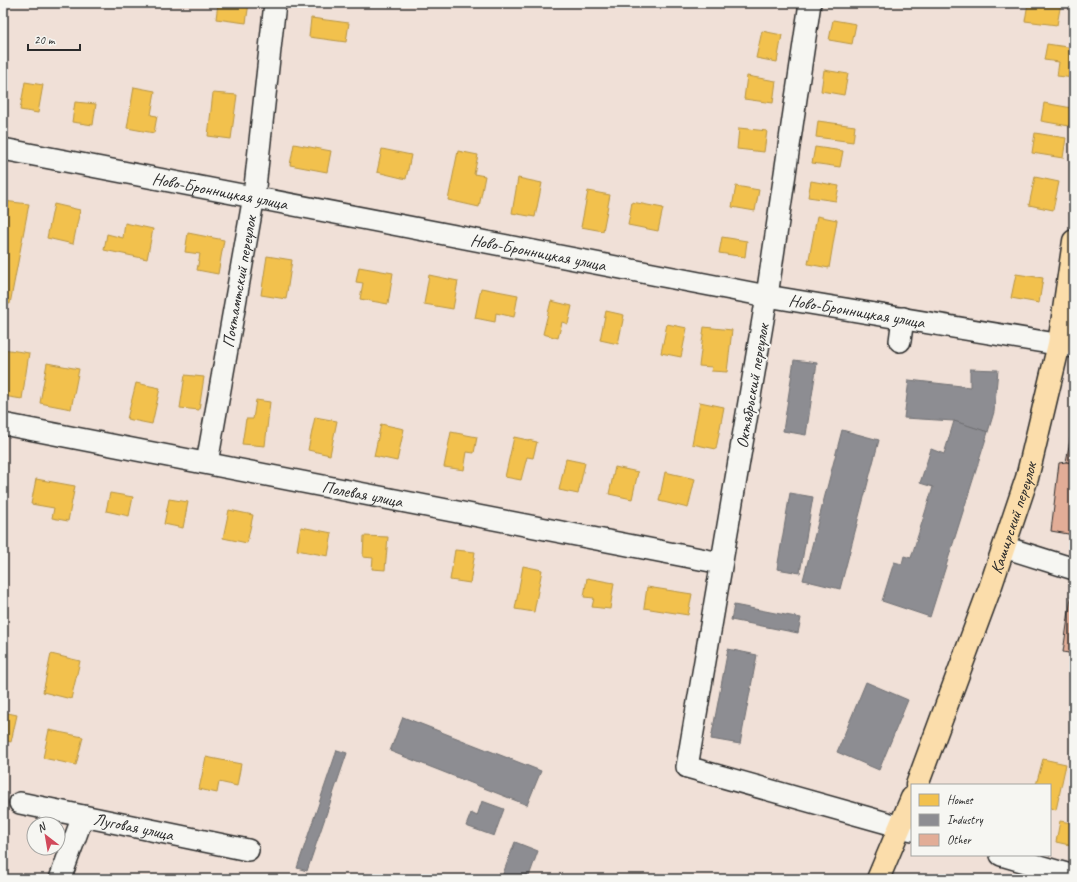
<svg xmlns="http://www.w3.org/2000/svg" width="1077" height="882" viewBox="0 0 1077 882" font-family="Caveat,sans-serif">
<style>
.homes{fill:#f2c14e;stroke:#b69444}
.industry{fill:#8d8d92;stroke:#707073}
.building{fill:#e2ad97;stroke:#2b2b2b}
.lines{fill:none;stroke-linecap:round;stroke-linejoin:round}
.minor-casing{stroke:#2b2b2b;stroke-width:24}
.major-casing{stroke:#2b2b2b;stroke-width:25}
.minor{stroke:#f6f6f2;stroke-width:21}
.major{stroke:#fbddab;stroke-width:22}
.labels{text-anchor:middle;stroke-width:4;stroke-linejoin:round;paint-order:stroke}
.street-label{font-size:17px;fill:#2b2b2b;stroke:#f6f6f2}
</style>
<rect width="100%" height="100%" fill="#f0e0d7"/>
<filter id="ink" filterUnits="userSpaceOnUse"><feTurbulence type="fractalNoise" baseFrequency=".025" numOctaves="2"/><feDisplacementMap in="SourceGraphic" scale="8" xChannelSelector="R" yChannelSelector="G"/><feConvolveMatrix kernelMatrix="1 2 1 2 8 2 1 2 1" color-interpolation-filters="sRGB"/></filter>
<g filter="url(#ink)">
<g class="homes">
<path d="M218,3H249L246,23L216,19Z"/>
<path d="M1028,3H1061L1057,25L1025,21Z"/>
<path d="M311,18L349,23L346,42L309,37Z"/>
<path d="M833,20L856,24L852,44L829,40Z"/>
<path d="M762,31L782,35L777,62L756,58Z"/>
<path d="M1047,44L1074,48V78L1057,76L1059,62L1044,60Z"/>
<path d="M824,70L848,74L844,95L821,91Z"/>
<path d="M747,76L776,81L773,103L744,99Z"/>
<path d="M25,82L43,85L38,113L20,110Z"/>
<path d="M134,87L155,91L151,115L157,116L154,133L127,128Z"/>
<path d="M213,93L237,95L231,139L208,136Z"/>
<path d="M75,102L96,104L93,125L72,122Z"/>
<path d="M1044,103L1072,108L1069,126L1041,121Z"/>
<path d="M818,121L855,126L853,142L816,137Z"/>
<path d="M739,128L767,131L764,152L737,149Z"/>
<path d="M1035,133L1066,138L1063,158L1032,153Z"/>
<path d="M294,144L331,151L327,172L290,165Z"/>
<path d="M815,147L843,151L840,167L812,163Z"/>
<path d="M382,149L411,155L406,179L377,172Z"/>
<path d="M458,151L478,155L474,174L485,176L479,207L448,200Z"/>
<path d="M1035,177L1059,182L1053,210L1029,205Z"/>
<path d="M518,178L542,183L535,217L512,213Z"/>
<path d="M811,181L839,186L836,201L808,197Z"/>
<path d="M736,186L759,190L755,211L732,207Z"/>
<path d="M588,191L610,195L603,231L581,227Z"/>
<path d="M3,201L29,204L10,304L3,302Z"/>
<path d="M632,202L663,208L658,231L628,225Z"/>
<path d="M54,204L80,210L73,244L47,238Z"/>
<path d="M817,216L837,220L829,268L808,264Z"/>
<path d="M125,223L153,229L147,259L104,250L107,234L123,238Z"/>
<path d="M188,233L224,240L218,274L197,270L200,254L185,252Z"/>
<path d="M722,237L747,241L745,257L719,253Z"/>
<path d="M267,256L292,260L286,299L261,295Z"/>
<path d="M359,267L393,273L388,304L360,299L363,283L356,282Z"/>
<path d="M1016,274L1043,278L1039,303L1011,298Z"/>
<path d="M429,275L458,281L453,309L424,304Z"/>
<path d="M481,288L518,295L514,317L496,313L495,322L475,318Z"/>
<path d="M551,301L572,306L568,324L562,322L558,338L543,334Z"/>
<path d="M606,311L624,315L618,344L600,340Z"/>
<path d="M667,324L687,328L681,357L661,353Z"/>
<path d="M704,327L732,330L727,372L711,371L712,367L699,366Z"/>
<path d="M3,349L29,353L22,399L3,396Z"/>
<path d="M47,363L79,369L71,409L40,403Z"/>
<path d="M185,375L204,377L199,410L180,408Z"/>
<path d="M136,383L160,388L152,424L127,419Z"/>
<path d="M256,400L270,402L265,446L242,444L246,419H253Z"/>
<path d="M700,402L724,407L716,449L692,444Z"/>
<path d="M315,417L337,421L330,455L308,450Z"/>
<path d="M381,424L404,429L397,461L374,456Z"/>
<path d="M451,432L477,437L474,453L467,452L464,470L444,467Z"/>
<path d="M514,437L537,442L533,458L527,457L521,480L505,477Z"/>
<path d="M566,459L585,463L578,494L559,490Z"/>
<path d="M615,467L638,472L632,499L609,494Z"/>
<path d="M665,472L695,479L688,508L659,501Z"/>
<path d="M36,479L75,486L68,521L52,518L54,508L31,504Z"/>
<path d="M110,493L133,497L129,516L106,511Z"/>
<path d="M169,499L188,502L183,528L164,524Z"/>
<path d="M229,510L253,515L247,543L223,538Z"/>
<path d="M301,527L332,533L328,556L297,550Z"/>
<path d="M364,536L388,537L385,570L372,569L373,558L363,557Z"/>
<path d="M455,550L475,552L470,583L450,580Z"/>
<path d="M523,566L542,570L534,612L515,609Z"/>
<path d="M587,578L614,583L610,609L592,607L594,598L584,597Z"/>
<path d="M647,587L692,594L688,615L644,608Z"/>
<path d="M51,654L80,661L71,699L43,692Z"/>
<path d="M3,712L17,715L11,742L3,740Z"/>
<path d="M49,730L83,737L76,765L43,758Z"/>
<path d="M206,757L241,764L237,786L219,782L217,793L199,789Z"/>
<path d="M1043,759L1066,764L1056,810L1050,808V785H1036Z"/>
<path d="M1074,814V846L1056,842L1060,821L1072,823Z"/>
</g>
<g class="industry">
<path d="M794,360L817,363L806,435L783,431Z"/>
<path d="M970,369L998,370L994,412L988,432L954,421L904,418L909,380L970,387Z"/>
<path d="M954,421L988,432L930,617L882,601L894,562L902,564L904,556L911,558L933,487L920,483L931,449L944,454Z"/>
<path d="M842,430L879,440L840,589L803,580Z"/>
<path d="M790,493L813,497L800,573L777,569Z"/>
<path d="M734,605L801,618L798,633L731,620Z"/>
<path d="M728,649L757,655L740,744L711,739Z"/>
<path d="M866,682L908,700L879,770L837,752Z"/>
<path d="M403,717L541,771L527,805L390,751Z"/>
<path d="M337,750L347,753L307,871L297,868Z"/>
<path d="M482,801L504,809L494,836L466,826L471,813L477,816Z"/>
<path d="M515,842L538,851L528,879H501Z"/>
</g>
<g class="building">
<path d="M1071,435H1074V463L1066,462Z"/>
<path d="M1066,462L1074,463V535L1051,531L1059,463Z"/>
<path d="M1073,584H1074V654L1063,652Z"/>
</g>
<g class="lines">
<defs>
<g id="minor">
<path d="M810,3L767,296L687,767L912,830"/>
<path id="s1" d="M3,149L767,296L1074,347"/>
<path d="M900,341L903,318"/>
<path id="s2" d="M3,424L721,563"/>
<path id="s3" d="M207,463L254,196L275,3"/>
<path d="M1004,547L1074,569"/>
<path id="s4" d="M20,803L248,850"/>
<path d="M1001,855L1074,876"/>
<path d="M60,879L83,816"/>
</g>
<g id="major">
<path id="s5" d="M917,785L990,588L1027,478L1059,344L1074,241"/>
<path d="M878,879L912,798"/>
</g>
</defs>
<use href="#minor" class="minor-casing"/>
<use href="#major" class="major-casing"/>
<use href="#minor" class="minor"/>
<use href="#major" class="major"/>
</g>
</g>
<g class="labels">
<g class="street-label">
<text dy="6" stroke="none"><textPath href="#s1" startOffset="221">Ново-Бронницкая улица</textPath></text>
<text dy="6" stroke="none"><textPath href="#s1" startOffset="545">Ново-Бронницкая улица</textPath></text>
<text dy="6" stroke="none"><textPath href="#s3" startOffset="184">Почтамтский переулок</textPath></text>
<text dy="6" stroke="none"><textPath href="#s1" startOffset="869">Ново-Бронницкая улица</textPath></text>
<text transform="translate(752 386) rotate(-80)" y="6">Октябрьский переулок</text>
<text dy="6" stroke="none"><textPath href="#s2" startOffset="366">Полевая улица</textPath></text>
<text dy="6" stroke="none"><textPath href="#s5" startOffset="284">Каширский переулок</textPath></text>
<text dy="6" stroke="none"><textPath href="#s4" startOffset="116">Луговая улица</textPath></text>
</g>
</g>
<rect width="1077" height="882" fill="none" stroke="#f6f6f2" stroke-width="16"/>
<rect x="8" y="8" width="1061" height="866" fill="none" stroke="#2b2b2b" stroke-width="1.5" filter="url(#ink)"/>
<rect x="911" y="784" width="140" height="72" fill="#f6f6f2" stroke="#a5a5a2"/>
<rect x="919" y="794" width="20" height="12" fill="#f2c14e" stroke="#a5a5a2"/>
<text x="947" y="804" font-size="12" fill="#2b2b2b">Homes</text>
<rect x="919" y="814" width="20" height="12" fill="#8d8d92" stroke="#a5a5a2"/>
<text x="947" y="824" font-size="12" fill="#2b2b2b">Industry</text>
<rect x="919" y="834" width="20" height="12" fill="#e2ad97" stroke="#a5a5a2"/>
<text x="947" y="844" font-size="12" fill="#2b2b2b">Other</text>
<g transform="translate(46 836) rotate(329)"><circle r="19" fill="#f6f6f2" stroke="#a5a5a2"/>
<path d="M0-3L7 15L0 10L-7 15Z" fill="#d1495b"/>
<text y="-6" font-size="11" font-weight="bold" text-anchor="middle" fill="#2b2b2b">N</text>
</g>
<path d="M28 44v6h52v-6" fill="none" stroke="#2b2b2b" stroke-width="2"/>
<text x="34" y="44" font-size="12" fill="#2b2b2b" stroke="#f6f6f2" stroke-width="3" paint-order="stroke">20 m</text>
</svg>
